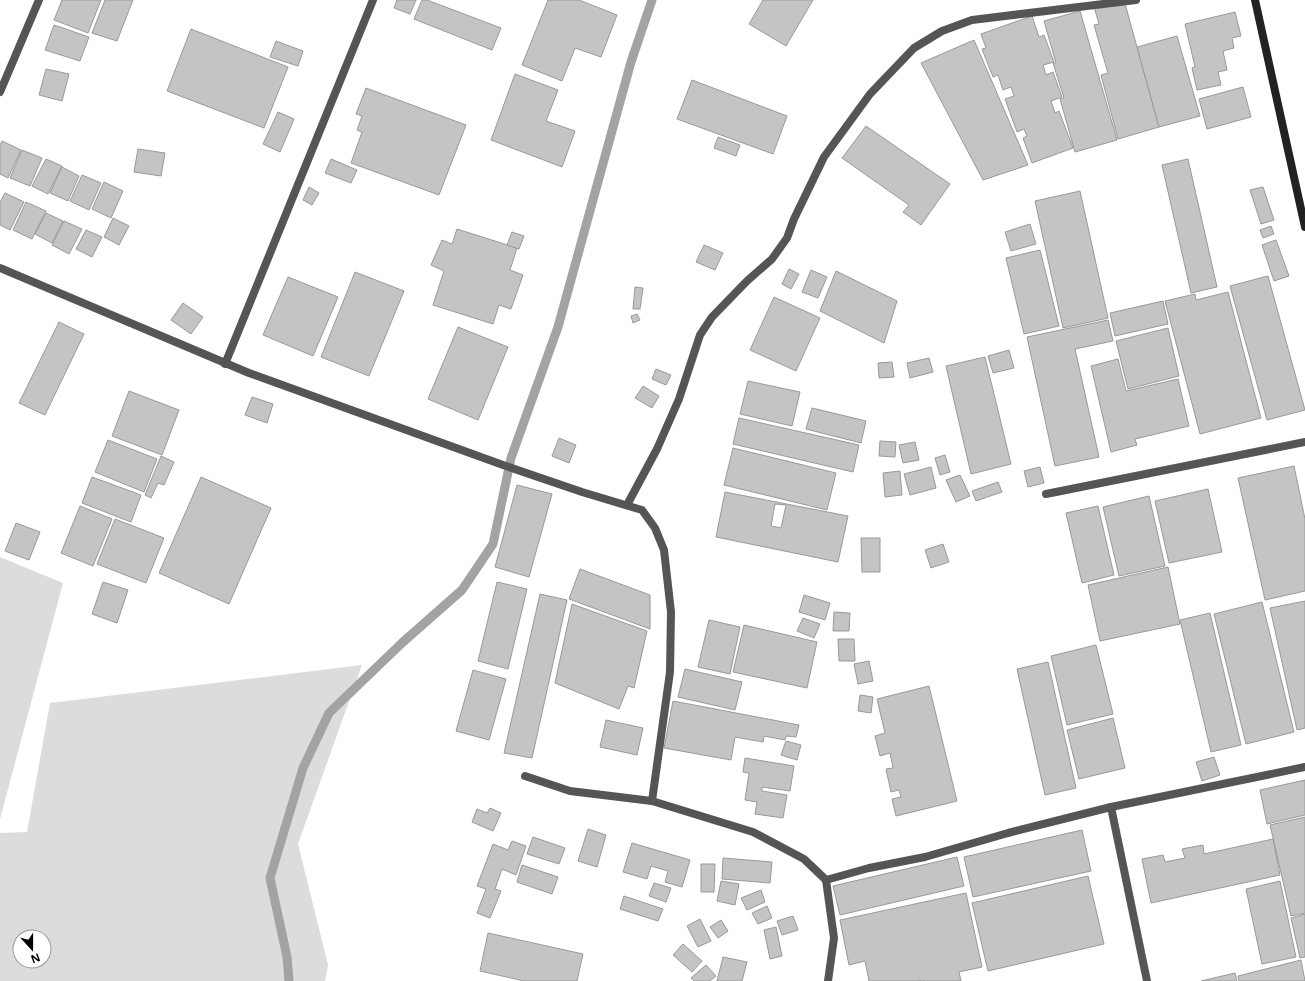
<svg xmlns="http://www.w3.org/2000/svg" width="1305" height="981" viewBox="0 0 1305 981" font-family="'Noto Sans',sans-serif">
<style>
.green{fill:#dcdcdc;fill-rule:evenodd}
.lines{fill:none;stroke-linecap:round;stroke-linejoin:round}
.stream{stroke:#a3a3a3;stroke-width:9}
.building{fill:#c4c4c4;stroke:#999;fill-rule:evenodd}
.street{stroke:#555;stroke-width:8}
.secondary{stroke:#222;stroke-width:8}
</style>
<rect width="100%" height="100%" fill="#fff"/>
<g class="green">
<path d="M0,557L63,583L0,819Z"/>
<path d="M362,665L298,844L328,965L325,981H0V833L27,832L50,703ZM20,937H44V961H20Z"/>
</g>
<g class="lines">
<path class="stream" d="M289,981L287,957L270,878L303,768L329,713L403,642L462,590L493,544L511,458L558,327L631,62L652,0"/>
</g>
<g class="building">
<path d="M62,0H101L88,33L54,20Z"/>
<path d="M105,0H133L117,41L92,33Z"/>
<path d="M397,0H416L410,14L394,8Z"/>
<path d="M422,0H427L501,28L492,50L414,19Z"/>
<path d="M548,0H579L617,15L601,57L575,48L562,81L522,65Z"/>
<path d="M763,0H813L786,46L749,24Z"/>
<path d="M1124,0L1159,127L1118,139L1101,75L1108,73L1094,25L1099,24L1093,3Z"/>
<path d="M1080,11L1117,140L1075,152L1060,99L1064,98L1053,63H1056L1044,21Z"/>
<path d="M1235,12L1241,36L1232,38L1234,48L1223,51L1227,70L1218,72L1221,85L1197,90L1192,68L1195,67L1185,24Z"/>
<path d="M1032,16L1039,37L1044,35L1054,62L1043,65L1046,75L1053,72L1062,97L1051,101L1055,113L1059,111L1073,148L1032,163L1023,138L1027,136L1024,129L1017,132L1005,99L1014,96L1011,87L1003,90L998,75L993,77L982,49L986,48L981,34Z"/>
<path d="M54,25L89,37L80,61L45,50Z"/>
<path d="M191,29L288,67L264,128L167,91Z"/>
<path d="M1177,36L1200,116L1159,127L1137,47Z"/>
<path d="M974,40L1028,165L983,180L921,63Z"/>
<path d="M276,41L303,51L298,66L270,57Z"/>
<path d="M46,69L69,74L62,101L39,95Z"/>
<path d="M515,74L558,90L546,121L575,131L562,167L491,140Z"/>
<path d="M692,80L787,116L773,154L677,119Z"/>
<path d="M1243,87L1251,117L1207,129L1199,99Z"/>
<path d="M366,88L466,125L439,195L351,163L362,132L357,130L362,116L356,114Z"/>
<path d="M278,112L294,119L280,152L263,144Z"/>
<path d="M866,126L950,184L921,225L903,212L909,205L842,158Z"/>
<path d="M718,137L740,145L736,156L714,148Z"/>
<path d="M2,141L21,150L8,178L0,174V145Z"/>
<path d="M138,149L165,153L161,176L134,172Z"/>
<path d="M22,150L42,158L30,186L10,178Z"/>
<path d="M46,159L62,166L48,194L32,186Z"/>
<path d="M331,159L357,170L351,183L325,173Z"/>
<path d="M1188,159L1217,287L1191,293L1162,165Z"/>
<path d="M62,167L79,176L68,201L50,193Z"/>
<path d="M82,175L101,183L89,210L70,201Z"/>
<path d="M104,182L123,191L111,218L92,209Z"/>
<path d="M309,187L319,193L312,205L303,200Z"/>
<path d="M1263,187L1274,220L1261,224L1250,190Z"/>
<path d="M1080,191L1108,318L1063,328L1035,201Z"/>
<path d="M5,193L24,202L10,230L0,225V202Z"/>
<path d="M26,202L46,211L32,239L13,230Z"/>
<path d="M46,213L63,221L52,243L35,234Z"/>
<path d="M113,218L129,226L119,245L104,237Z"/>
<path d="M64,221L82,229L69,254L52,245Z"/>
<path d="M1030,224L1036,244L1011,251L1005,232Z"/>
<path d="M1271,226L1274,234L1263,238L1260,230Z"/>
<path d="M457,229L517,248L510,270L523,275L511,309L499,305L493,324L433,305L444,271L431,265L442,240L452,244Z"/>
<path d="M86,230L102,237L92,257L76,249Z"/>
<path d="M512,232L524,236L519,249L507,245Z"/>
<path d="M1276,240L1289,276L1274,281L1262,245Z"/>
<path d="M704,245L723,253L715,270L696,262Z"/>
<path d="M1040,250L1059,326L1024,334L1006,258Z"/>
<path d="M789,269L799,274L791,289L782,284Z"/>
<path d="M811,270L827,277L818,298L802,292Z"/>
<path d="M836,271L897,301L884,343L820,311Z"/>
<path d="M355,272L404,291L369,376L321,357Z"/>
<path d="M1268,276L1305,410L1267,420L1230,286Z"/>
<path d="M288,277L338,297L313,356L263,335Z"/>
<path d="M635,287L643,288L640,309H633Z"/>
<path d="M1228,292L1261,418L1200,434L1165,301L1195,294L1196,300Z"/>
<path d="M774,297L820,318L796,371L750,350Z"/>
<path d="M1163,301L1168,324L1115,336L1110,313Z"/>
<path d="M183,303L203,317L191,334L171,320Z"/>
<path d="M637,314L640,320L633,323L631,316Z"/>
<path d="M1108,320L1113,341L1075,349L1099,457L1055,466L1027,337Z"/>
<path d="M59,322L84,334L45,415L19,403Z"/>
<path d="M458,327L508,347L478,420L428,399Z"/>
<path d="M1168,328L1179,376L1128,389L1116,341Z"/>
<path d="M1009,350L1014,368L993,373L988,356Z"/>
<path d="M985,357L1011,464L971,474L946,366Z"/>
<path d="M929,358L933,372L910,378L907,363Z"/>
<path d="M1118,359L1126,391L1178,379L1189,426L1135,439L1137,445L1111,452L1091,366Z"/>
<path d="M892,362L894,377L879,378L878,363Z"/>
<path d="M656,369L671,375L666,385L652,379Z"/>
<path d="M748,381L800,392L792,426L740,414Z"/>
<path d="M643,386L659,396L652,408L635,398Z"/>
<path d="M129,391L179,410L162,455L112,436Z"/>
<path d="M252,397L273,404L267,423L245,415Z"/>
<path d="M812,408L866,421L861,443L806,429Z"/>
<path d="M739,418L859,445L853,472L733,444Z"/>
<path d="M559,438L576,445L569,463L552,456Z"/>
<path d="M108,440L157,459L144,492L95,472Z"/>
<path d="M880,441L896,442L895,457L879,456Z"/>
<path d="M915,442L919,460L903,463L899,445Z"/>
<path d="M733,448L836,473L827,510L724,485Z"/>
<path d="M945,455L950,472L940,475L935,458Z"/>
<path d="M161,456L174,462L164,485L158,483L151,498L145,495Z"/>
<path d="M1294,466L1305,519V591L1265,600L1238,478Z"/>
<path d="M931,467L936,488L910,495L904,474Z"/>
<path d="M1040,467L1044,483L1028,487L1024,471Z"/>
<path d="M900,471L902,495L885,497L883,473Z"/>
<path d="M960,475L970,496L956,502L946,480Z"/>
<path d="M92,477L141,495L131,522L82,503Z"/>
<path d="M201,477L271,508L229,604L159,573Z"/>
<path d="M998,482L1002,492L976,501L972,491Z"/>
<path d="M517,485L552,494L529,577L495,567Z"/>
<path d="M1208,489L1222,552L1169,563L1155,501Z"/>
<path d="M725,492L848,516L838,562L716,537ZM775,504L786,505L781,528L771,526Z"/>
<path d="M1149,496L1165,566L1119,576L1103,507Z"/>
<path d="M80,506L112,519L93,566L61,553Z"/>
<path d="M1098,506L1114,575L1082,583L1066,513Z"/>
<path d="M115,519L164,538L146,583L97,564Z"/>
<path d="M16,523L40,532L29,560L5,551Z"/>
<path d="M861,538H880V572H862Z"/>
<path d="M943,544L949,562L931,568L925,550Z"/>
<path d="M1168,567L1180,624L1100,641L1088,585Z"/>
<path d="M580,569L650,595V629L569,599Z"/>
<path d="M103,582L128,590L117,623L92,614Z"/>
<path d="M497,582L527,589L508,669L478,661Z"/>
<path d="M540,594L567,600L532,758L504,753Z"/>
<path d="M804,595L830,603L825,620L799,612Z"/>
<path d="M1305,601V728L1297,730L1270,608Z"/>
<path d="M1262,602L1294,732L1246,744L1214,614Z"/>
<path d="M572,604L647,631L634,688L628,686L619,709L555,683Z"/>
<path d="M834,612L850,613L849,631H833Z"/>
<path d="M1210,613L1241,745L1211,752L1180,620Z"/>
<path d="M803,618L820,624L814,638L797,631Z"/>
<path d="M709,620L740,627L730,674L698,667Z"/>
<path d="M744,625L817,642L807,688L733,672Z"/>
<path d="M838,639H854L855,661H839Z"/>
<path d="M1096,645L1113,714L1067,725L1051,656Z"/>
<path d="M869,661L873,681L858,684L854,664Z"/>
<path d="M1048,662L1076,788L1045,795L1017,669Z"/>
<path d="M685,669L742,682L735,710L678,697Z"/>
<path d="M473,670L506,679L489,740L456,731Z"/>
<path d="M929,686L957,801L896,816L892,799L901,797L899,790L891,792L886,769L893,768L890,753L880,756L875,736L885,733L877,699Z"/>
<path d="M860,695L873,697L871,713L858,711Z"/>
<path d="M673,701L799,725L796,737L786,736L785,740L764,736L763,742L735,737L731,760L664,748Z"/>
<path d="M1113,718L1125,768L1079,779L1067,730Z"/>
<path d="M606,720L643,728L637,755L600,747Z"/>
<path d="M786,741L801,745L797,760L781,755Z"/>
<path d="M1214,757L1220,775L1202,781L1196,762Z"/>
<path d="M745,758L794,766L790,791L762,787V791L787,795L783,818L755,814L757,802L745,800L749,773L743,772Z"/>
<path d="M1305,780V815L1267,824L1260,790Z"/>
<path d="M490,808L501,813L493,831L472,822L477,809L487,813Z"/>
<path d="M1305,817V913L1291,916L1270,825Z"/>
<path d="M588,829L606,835L597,867L578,861Z"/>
<path d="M1082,830L1091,871L973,897L964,857Z"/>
<path d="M533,837L565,848L559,864L527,854Z"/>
<path d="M1273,839L1280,875L1151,903L1142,859L1163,855L1165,862L1185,858L1182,849L1203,845L1204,854Z"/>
<path d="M512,841L526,846L516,875L502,869L495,889L501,891L490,918L477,913L486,889L477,886L493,844L508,850Z"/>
<path d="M632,843L690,860L682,887L665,882L668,871L651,866L647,879L623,872Z"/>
<path d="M957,857L964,886L840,915L833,886Z"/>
<path d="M723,858L772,862L770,883L722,879Z"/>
<path d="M701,864H715L714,892H701Z"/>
<path d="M522,865L558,877L552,894L517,882Z"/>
<path d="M1088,876L1104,944L988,971L972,903Z"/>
<path d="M721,881L739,884L735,905L717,901Z"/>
<path d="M1280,881L1296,957L1262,964L1246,889Z"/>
<path d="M654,883L671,888L666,902L649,896Z"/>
<path d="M761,890L765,902L747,910L741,898Z"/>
<path d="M966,893L982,967L959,972L961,981H924L923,980L918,981H869L865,961L849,965L840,920Z"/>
<path d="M624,896L663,909L658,921L620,909Z"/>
<path d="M767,906L772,918L758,924L752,913Z"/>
<path d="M1305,914V957L1300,958L1291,918Z"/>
<path d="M793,916L798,930L782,935L777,921Z"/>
<path d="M700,919L711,941L698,947L687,926Z"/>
<path d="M721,920L728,931L718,938L710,927Z"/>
<path d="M776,927L782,956L770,959L764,930Z"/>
<path d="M488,933L583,954L577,981H524L480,971Z"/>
<path d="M683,944L702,961L692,972L673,955Z"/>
<path d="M723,957L747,962L742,981H717Z"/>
<path d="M1301,960L1305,981H1239L1238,976Z"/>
<path d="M706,965L716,976L710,981H694L691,978Z"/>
<path d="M1235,973L1237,981H1201Z"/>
</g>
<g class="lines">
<g class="street">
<path d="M0,92L39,0"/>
<path d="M0,268L249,373L503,465L582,492L642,510L655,528L664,550L671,612L670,672L652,801"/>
<path d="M225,364L373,0"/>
<path d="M1046,494L1305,442"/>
<path d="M627,505L657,449L679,399L700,335L712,317L747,281L772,259L787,238L794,219L824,157L870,94L914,48L942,31L972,20L1136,0"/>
<path d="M525,776L570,791L652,801L753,832L804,859L826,880L834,938L828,981"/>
<path d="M1111,807L1147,981"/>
<path d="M826,880L869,868L925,857L1008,833L1111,807L1305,767"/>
</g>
<path class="secondary" d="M1255,0L1305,227"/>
</g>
<g transform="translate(32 949) rotate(159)"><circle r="19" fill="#ffffff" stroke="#999999"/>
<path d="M0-3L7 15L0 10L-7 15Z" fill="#000000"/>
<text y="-6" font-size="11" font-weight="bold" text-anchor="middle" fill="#000000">N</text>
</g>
</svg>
